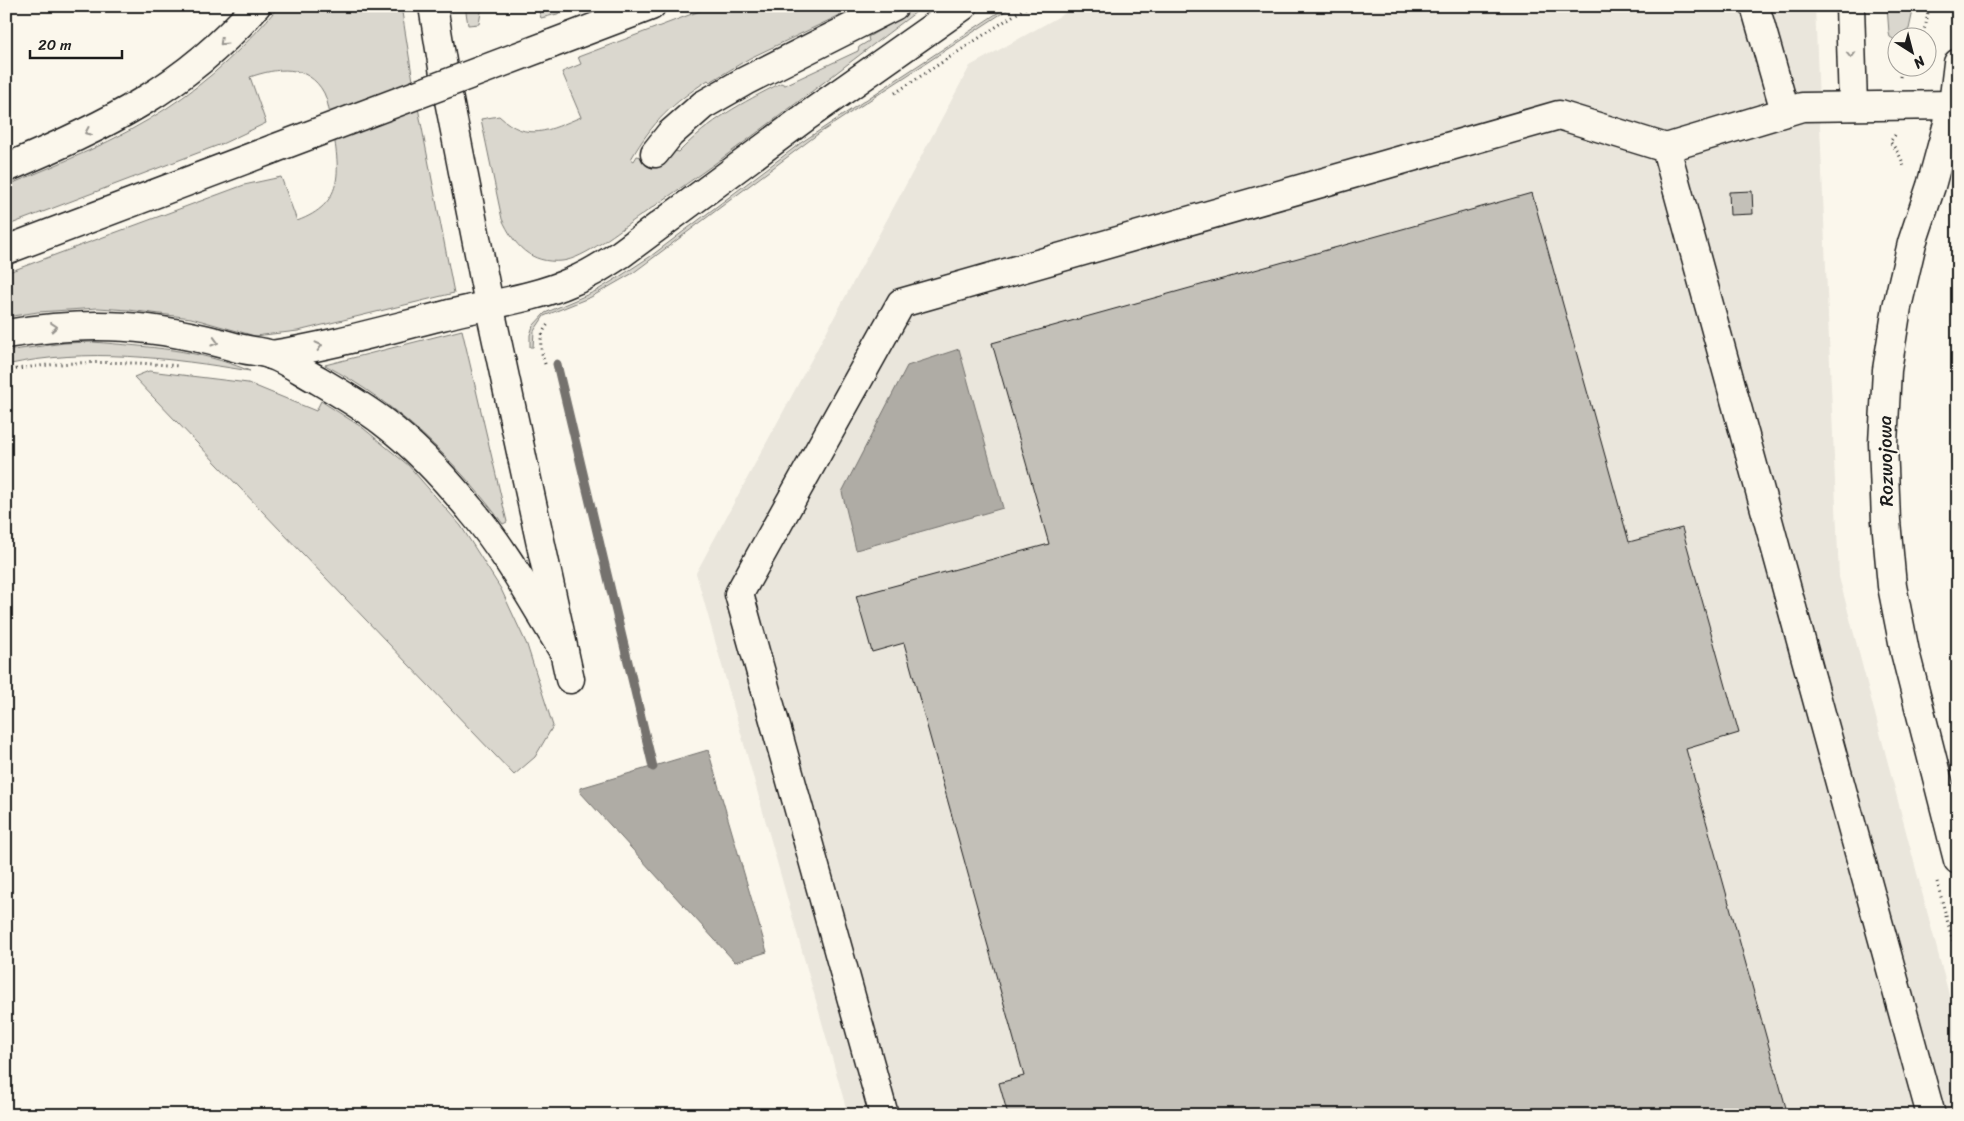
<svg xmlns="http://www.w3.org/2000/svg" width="1964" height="1121" viewBox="0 0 1964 1121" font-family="Sriracha,sans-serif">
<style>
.built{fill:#eae6dc}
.green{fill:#dad7ce;stroke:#7b7a75}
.water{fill:#afaca5;stroke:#74726e}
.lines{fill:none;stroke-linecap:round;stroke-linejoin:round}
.stream{stroke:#74726e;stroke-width:9}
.building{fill:#c3c0b8;stroke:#1c1c1c}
.minor-casing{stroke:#1c1c1c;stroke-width:31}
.major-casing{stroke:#1c1c1c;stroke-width:31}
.path{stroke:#1c1c1c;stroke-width:3;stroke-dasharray:1 4;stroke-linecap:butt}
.minor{stroke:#fbf7ec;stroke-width:28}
.major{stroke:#fbf7ec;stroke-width:28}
.major-bridge-casing{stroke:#1c1c1c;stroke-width:31;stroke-linecap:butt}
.major-bridge{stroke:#fbf7ec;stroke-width:28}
.oneway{stroke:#97948e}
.labels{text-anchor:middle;stroke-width:4;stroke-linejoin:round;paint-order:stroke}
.street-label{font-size:19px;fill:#1c1c1c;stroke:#fbf7ec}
</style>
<rect width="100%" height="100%" fill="#fbf7ec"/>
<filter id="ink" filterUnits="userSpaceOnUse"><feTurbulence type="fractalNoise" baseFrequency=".02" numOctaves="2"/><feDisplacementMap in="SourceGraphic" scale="10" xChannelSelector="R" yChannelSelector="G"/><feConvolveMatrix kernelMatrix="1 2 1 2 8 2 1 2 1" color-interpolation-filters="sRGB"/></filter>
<g filter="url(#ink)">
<path class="built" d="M1078,6H1815L1839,577L1958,1029V1115H848L696,573L970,66Z"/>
<g class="green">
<path d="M279,6H401L414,87L454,293L298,331L255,336L191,318L129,310L98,308L38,312L6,317V273L244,185L281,177L297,221C344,204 340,172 333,130C330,118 329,104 324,93C308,63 276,68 250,77L266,123L224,143L6,226V186C60,163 118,141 167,108C210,80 247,45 279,6Z"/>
<path d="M465,6H482L479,24L468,25Z"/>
<path d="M537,6H590L541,18Z"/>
<path d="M713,6H859L750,58L710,82L708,80C672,104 653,121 631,159L634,161L637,156L665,163L675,151L679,152C711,119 740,104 781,83L785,85L858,51L859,47L869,41L868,37L894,22L914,6H924C830,77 738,150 640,216C621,229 584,259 562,261C530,264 514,245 502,219L481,119L499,116C528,143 549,130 581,117L562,72L581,64L578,57Z"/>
<path d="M1008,6H1013L818,134L633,273L591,297L544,316L534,331L533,347H530V335L533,326L545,313L596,291L619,277L651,256L802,142Z"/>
<path d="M1887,6H1914L1909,29L1895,40L1890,37L1889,33Z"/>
<path d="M462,330L507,522L503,524C454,459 397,403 325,365Z"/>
<path d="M93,342C150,347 197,349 250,371C170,358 87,347 6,365V351L64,343Z"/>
<path d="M149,371L248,383L316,411L321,401L363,428L408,465L461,526L501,589L527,645L553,726L535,757L514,775L134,377Z"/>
</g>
<g class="water">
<path d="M959,349L1003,508L856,550L842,492L907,366Z"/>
<path d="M708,750L767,952L735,962L580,792V788Z"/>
</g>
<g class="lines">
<path class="stream" d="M557,364L653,767"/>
</g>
<g class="building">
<path d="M1752,191L1753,214L1730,215L1729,192Z"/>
<path d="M1532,193L1629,542L1682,528L1739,733L1686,749L1788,1115H1008L999,1083L1024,1076L904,643L872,652L856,596L1049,544L992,343Z"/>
</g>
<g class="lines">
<defs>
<g id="minor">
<path d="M433,6L445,80L489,304L570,679"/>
<path d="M1755,6L1785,111"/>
<path d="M1850,6L1853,106"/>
<path d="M1958,63L1953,105L1931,186L1912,243L1897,307L1887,370L1883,443L1886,521L1892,586L1905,652L1958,860"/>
<path d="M1666,148L1931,1115"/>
<path d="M655,153L670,134L703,105L745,81L894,6"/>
<path d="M6,334C92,320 155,324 238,348C249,351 261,351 272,355C288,361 303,372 318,380C340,393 362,406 382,421C415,446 444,477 470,509C507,552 534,604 564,652"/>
<path d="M271,355C329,346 385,330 442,316C483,305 533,299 571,282C589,275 604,265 621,254L807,116L963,6"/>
<path d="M884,1115L739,594L901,303L1559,115L1666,148L1802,107L1953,105"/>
</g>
<g id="major">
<path d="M551,44L651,6"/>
<path d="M6,168C103,127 186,88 256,6"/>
<path d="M6,250L273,149"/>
</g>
</defs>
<use href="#minor" class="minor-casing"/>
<use href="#major" class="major-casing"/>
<g class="path">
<path d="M1921,38L1926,24L1929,6"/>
<path d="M1900,77L1901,68"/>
<path d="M895,93L1028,6"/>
<path d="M1895,135L1890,142C1897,150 1902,158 1904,168"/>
<path d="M545,364C540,348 537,336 550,322"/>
<path d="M6,371C64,360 122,361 180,366"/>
<path d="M1937,882L1958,961"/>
</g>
<use href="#minor" class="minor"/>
<use href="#major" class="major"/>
<defs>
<path id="major-bridge" d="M273,149L551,44"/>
</defs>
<use href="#major-bridge" class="major-bridge-casing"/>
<use href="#major-bridge" class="major-bridge"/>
</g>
<defs><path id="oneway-chevron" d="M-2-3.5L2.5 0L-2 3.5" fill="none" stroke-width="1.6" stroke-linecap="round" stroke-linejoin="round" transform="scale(1.25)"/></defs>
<g class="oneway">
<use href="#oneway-chevron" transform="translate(223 42) rotate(137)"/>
<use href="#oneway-chevron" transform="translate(1851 55) rotate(88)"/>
<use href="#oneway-chevron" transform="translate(88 132) rotate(156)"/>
<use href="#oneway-chevron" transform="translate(54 327) rotate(-5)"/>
<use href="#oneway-chevron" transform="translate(215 342) rotate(16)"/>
<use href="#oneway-chevron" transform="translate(319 346) rotate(-14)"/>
</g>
</g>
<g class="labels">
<g class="street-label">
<text transform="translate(1885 461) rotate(-91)" y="7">Rozwojowa</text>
</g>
</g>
<rect width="1964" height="1121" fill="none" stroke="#fbf7ec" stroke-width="25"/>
<rect x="12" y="12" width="1939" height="1096" fill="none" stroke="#1c1c1c" stroke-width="2" filter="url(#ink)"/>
<g transform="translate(1912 52) rotate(144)"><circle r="24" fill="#fbf7ec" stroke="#a29f99"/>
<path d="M0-4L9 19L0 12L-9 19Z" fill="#1c1c1c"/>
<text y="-8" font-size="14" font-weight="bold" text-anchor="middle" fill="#1c1c1c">N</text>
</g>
<path d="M30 50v8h92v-8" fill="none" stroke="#1c1c1c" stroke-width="2.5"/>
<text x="38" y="50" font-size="15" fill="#1c1c1c" stroke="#fbf7ec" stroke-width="4" paint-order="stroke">20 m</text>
</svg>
